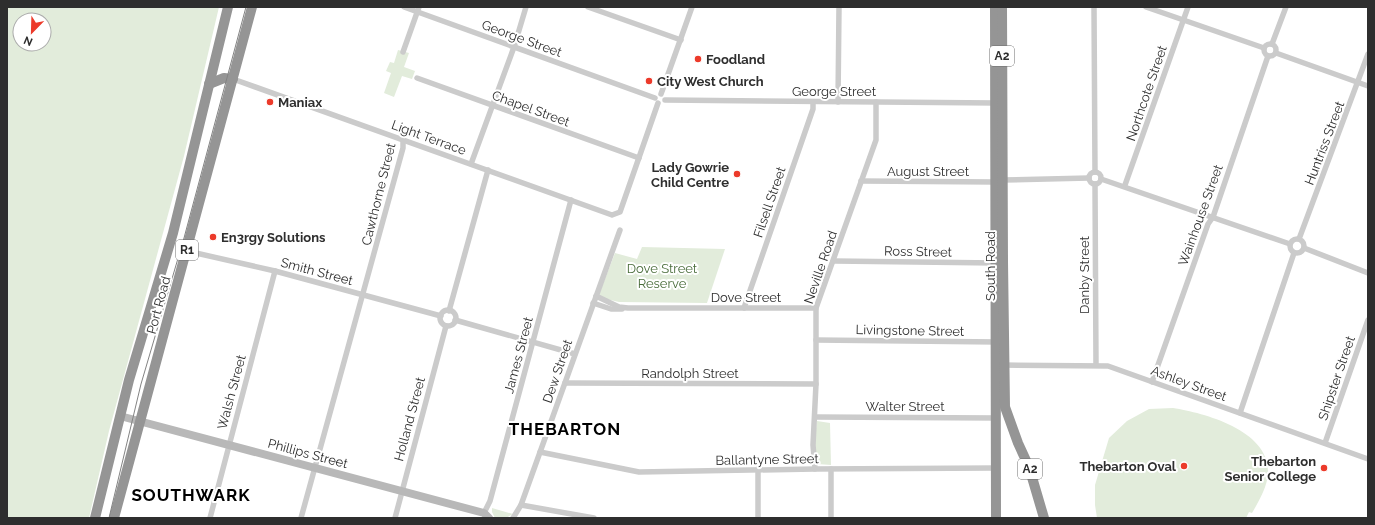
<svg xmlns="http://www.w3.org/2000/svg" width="1375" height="525" viewBox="0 0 1375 525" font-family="Raleway,sans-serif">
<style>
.green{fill:#e2ecdb;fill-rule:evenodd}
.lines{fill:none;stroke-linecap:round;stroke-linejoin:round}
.street{stroke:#cbcbcb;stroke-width:5.5}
.secondary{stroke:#b8b8b8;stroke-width:8}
.highway{stroke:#959595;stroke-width:10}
.tram{stroke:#838383;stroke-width:1}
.poi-dot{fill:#ec3a2a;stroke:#fff;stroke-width:1.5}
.labels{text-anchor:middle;stroke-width:4;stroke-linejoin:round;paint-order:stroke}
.shield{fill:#fff;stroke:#6d6d6d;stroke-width:1}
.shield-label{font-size:12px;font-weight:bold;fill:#2e2e2e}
.street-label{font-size:13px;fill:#2e2e2e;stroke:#fff}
.poi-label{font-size:13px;font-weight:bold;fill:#2e2e2e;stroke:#fff;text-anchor:start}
.park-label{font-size:13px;fill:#496c3a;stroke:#fff}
.district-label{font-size:17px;font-weight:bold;letter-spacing:1px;fill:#000;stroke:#fff}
</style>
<rect width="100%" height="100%" fill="#fff"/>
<g class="green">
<path d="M7,7H219L184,156L109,431L89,518H7ZM20,20H44V44H20Z"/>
<path d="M398,50L409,53L404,67L415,71L412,79L402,76L394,97L384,93L391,73L386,71L390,62L394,63Z"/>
<path d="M642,247L725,249L707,303L619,302L598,297L615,253L637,259Z"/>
<path d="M1173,408C1205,413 1271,431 1268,474C1267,487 1259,501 1252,513L1249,512L1246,518H1097L1095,505V485L1109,438L1127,421L1149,409Z"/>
<path d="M817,421L830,423L831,465L817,464L814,445Z"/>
<path d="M492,508L513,514L506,518H495L492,512Z"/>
</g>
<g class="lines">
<g class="street">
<path d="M404,7L655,98"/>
<path d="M588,7L681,40"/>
<path d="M1094,7L1095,172"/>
<path d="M1146,7L1264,48"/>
<circle cx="1270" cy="50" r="6"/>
<path d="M1272,44L1286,7"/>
<path d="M403,52L419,7"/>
<path d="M1276,53L1368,86"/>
<path d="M417,78L639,158"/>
<path d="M233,79L612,215L620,212L658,103"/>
<path d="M661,94L692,7"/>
<path d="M665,100L996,103"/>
<path d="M838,102L839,7"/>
<path d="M471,164L514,47L526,7"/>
<circle cx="1095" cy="178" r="6"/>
<path d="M1101,179L1290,244"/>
<path d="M861,181L994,182L1002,180L1089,178"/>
<path d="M1095,184L1096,365"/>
<path d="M1125,185L1188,7"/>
<circle cx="1297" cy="246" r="7"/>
<path d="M1299,239L1368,54"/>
<path d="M1304,248L1368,273"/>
<path d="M187,251L275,271L441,316"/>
<path d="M834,261L996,263"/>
<path d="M596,296L619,307L628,308H816"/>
<path d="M593,303L611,309H622"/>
<path d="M744,308L813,109V102"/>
<circle cx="448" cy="318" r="8"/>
<path d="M449,311L488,170"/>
<path d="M455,320L575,354"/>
<path d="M816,340L997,342"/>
<path d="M1002,365L1108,366L1368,459"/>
<path d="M1152,382L1208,224L1213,217L1268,56"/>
<path d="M565,383L816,384"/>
<path d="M1240,413L1294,253"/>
<path d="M815,417L996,418"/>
<path d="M1325,443L1368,320"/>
<path d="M540,452L639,472L815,469L996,468"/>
<path d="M758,469V518"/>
<path d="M815,469L813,445L816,384V308L876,140V102"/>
<path d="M831,469V518"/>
<path d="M521,505L594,518"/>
<path d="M484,513L490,501L571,200"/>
<path d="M210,518L275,271"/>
<path d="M301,518L403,148V139"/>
<path d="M395,518L446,326"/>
<path d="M513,518L521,505L620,230"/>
</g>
<path class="secondary" d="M120,416L484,513L489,518"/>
<g class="highway">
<path d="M995,7L996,518"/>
<path d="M1002,7L1003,262L1005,407L1018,443L1029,467L1044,518"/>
<path d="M209,84L224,78L233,79"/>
<path d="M95,518L129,380L173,233L228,7"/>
<path d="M114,518L252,7"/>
</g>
<path class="tram" d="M109,518L141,384L184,238L246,7"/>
</g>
<g class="poi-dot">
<circle cx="698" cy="59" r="4"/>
<circle cx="649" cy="81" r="4"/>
<circle cx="270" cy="102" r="4"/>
<circle cx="737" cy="174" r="4"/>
<circle cx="213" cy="237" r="4"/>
<circle cx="1184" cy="466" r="4"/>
<circle cx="1324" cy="468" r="4"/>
</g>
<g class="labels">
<g class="shield">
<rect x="990" y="46" width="24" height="20" rx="3"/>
<rect x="176" y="240" width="22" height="20" rx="3"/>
<rect x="1018" y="459" width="24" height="20" rx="3"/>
</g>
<g class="shield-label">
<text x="1002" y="60">A2</text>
<text x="187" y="254">R1</text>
<text x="1030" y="473">A2</text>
</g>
<g class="street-label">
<text transform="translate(522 38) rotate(20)" y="5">George Street</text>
<text x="834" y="96">George Street</text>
<text transform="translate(1146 93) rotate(-71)" y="5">Northcote Street</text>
<text transform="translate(531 108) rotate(20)" y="5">Chapel Street</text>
<text transform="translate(429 137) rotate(20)" y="5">Light Terrace</text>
<text transform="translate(1324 143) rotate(-69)" y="5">Huntriss Street</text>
<text x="928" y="176">August Street</text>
<text transform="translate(378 194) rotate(-76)" y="5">Cawthorne Street</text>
<text transform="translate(769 202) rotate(-71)" y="5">Filsell Street</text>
<text transform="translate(1200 215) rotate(-70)" y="5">Wainhouse Street</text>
<text transform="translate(918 251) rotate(1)" y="5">Ross Street</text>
<text transform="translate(990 266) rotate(-90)" y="5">South Road</text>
<text transform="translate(820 267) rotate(-71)" y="5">Neville Road</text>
<text transform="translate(317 271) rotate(15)" y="5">Smith Street</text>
<text transform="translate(1084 275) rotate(-90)" y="5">Danby Street</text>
<text x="746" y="302">Dove Street</text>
<text transform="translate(158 305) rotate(-75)" y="5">Port Road</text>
<text transform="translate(910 330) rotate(1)" y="5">Livingstone Street</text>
<text transform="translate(518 355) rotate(-75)" y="5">James Street</text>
<text transform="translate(557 371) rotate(-71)" y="5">Dew Street</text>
<text x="690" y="378">Randolph Street</text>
<text transform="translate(1336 378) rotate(-71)" y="5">Shipster Street</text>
<text transform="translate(1189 383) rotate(20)" y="5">Ashley Street</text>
<text transform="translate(231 392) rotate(-75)" y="5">Walsh Street</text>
<text x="905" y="411">Walter Street</text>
<text transform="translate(409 419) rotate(-75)" y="5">Holland Street</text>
<text transform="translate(308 453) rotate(15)" y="5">Phillips Street</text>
<text transform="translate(767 459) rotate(-1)" y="5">Ballantyne Street</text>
</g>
<g class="poi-label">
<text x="706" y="64">Foodland</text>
<text x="657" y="86">City West Church</text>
<text x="278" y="107">Maniax</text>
<text x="729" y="172" text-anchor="end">Lady Gowrie<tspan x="729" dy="15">Child Centre</tspan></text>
<text x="221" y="242">En3rgy Solutions</text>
<text x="1316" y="466" text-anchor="end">Thebarton<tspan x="1316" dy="15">Senior College</tspan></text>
<text x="1176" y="471" text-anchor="end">Thebarton Oval</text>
</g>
<g class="park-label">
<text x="662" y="273">Dove Street<tspan x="662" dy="15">Reserve</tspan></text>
</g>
<g class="district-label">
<text x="565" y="435">THEBARTON</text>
<text x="191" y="501">SOUTHWARK</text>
</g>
</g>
<rect width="1375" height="525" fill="none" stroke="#2e2e2e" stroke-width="16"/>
<g transform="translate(32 32) rotate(203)"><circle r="19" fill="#ffffff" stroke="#ababab"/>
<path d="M0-3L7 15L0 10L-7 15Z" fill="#ec3a2a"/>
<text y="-6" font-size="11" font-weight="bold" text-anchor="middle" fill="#2e2e2e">N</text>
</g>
</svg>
